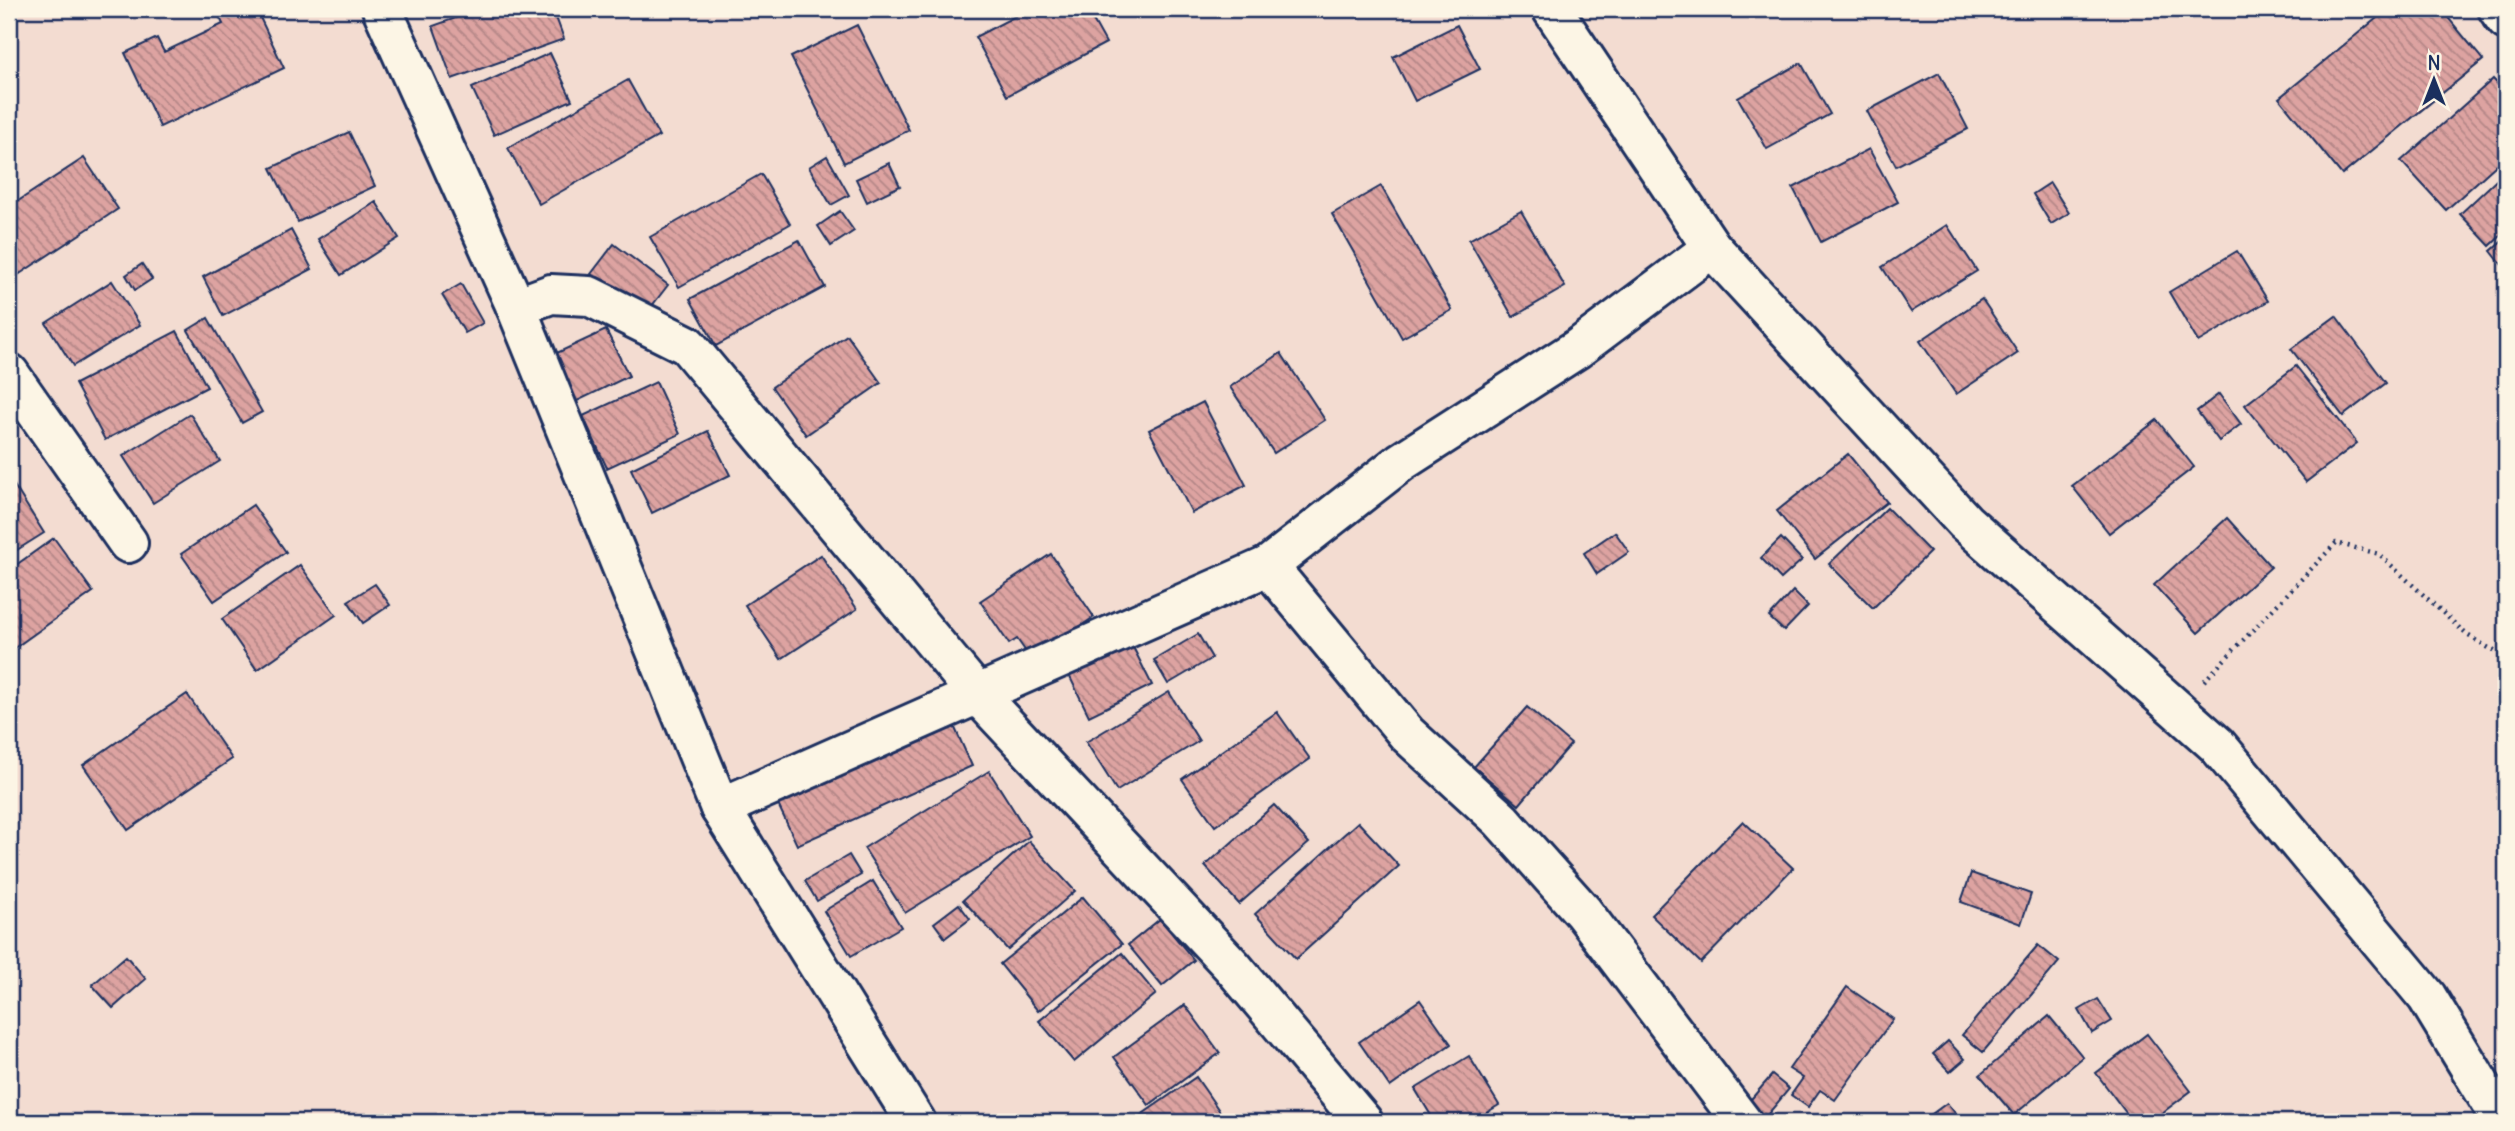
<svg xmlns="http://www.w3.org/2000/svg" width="2515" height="1131" viewBox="0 0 2515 1131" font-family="Delius,sans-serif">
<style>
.building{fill:url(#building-back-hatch);stroke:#1b2f5e;stroke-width:2}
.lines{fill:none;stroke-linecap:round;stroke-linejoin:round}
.street-casing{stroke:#1b2f5e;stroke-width:44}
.path{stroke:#1b2f5e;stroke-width:4.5;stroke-dasharray:2 5;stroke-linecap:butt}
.street{stroke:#fcf5e5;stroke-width:38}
</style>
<defs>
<pattern id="building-back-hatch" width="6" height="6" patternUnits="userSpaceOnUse" patternTransform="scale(1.75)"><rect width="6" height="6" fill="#dda3a1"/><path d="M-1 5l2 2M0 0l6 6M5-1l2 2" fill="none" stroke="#b28586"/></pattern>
</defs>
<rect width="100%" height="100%" fill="#f3dcd1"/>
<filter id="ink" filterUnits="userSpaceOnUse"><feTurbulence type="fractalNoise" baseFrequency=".0143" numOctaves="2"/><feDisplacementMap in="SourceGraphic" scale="14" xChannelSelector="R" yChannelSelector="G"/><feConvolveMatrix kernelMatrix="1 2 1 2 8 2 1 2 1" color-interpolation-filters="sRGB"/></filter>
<g filter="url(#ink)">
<g class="building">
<path d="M234,9H256L284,68L160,127L125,53L157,38L164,52L223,24L219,16Z"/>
<path d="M481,9H553L564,39L452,79L433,26Z"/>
<path d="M1029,9H1087L1106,43L1007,96L975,37Z"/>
<path d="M2388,9H2441L2483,60L2342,175L2279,98Z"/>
<path d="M857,25L909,130L844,163L791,57Z"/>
<path d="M1457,25L1480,69L1415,101L1393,57Z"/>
<path d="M550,53L572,100L494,135L472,88Z"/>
<path d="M1801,63L1830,114L1767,149L1738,98Z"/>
<path d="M1939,73L1968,129L1896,166L1867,111Z"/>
<path d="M2493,79L2506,93V156L2446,210L2401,161Z"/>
<path d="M628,80L659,136L539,204L508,148Z"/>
<path d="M349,132L375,186L298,222L271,168Z"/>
<path d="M1869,149L1898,202L1821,242L1793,188Z"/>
<path d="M827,156L849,195L831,205L809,167Z"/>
<path d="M84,158L118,209L9,281V207Z"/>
<path d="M889,163L900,186L867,202L856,179Z"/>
<path d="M2506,171V231L2490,246L2460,214Z"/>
<path d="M761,174L790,224L679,287L650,237Z"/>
<path d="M2050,183L2069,213L2051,224L2033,194Z"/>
<path d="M1381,186L1452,310L1402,338L1332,214Z"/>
<path d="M376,202L399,238L341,275L318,239Z"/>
<path d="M840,211L854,231L831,246L818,226Z"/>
<path d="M1521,211L1565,287L1513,317L1469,240Z"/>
<path d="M1947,225L1977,271L1911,312L1882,267Z"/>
<path d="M291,230L312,269L223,316L203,277Z"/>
<path d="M2506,238V270L2491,251Z"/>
<path d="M799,240L825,287L716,346L690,299Z"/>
<path d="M614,244L668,285L644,316L591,274Z"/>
<path d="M2237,251L2268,301L2198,342L2169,292Z"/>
<path d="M142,264L152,279L135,290L126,275Z"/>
<path d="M112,281L140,325L73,366L46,323Z"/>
<path d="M461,284L483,323L465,333L442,295Z"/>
<path d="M1982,299L2018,353L1956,394L1920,341Z"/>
<path d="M2336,316L2386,383L2343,416L2291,349Z"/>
<path d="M208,318L262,412L242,423L188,330Z"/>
<path d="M606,330L629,376L567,406L544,359Z"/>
<path d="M177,331L207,387L105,440L75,384Z"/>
<path d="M847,335L881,383L806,435L772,387Z"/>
<path d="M1281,353L1325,420L1274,453L1230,387Z"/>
<path d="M2296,366L2357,443L2306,482L2245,405Z"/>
<path d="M656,382L680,434L607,468L583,416Z"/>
<path d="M2219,394L2241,424L2219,441L2197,411Z"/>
<path d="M1203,402L1246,485L1192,513L1149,430Z"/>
<path d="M190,414L220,461L153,503L123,456Z"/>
<path d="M2157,420L2194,467L2109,533L2072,486Z"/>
<path d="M708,431L730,475L652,513L631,469Z"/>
<path d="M1848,454L1887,502L1815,559L1777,511Z"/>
<path d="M12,482L44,533L9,555V484Z"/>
<path d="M253,505L286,552L214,601L181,554Z"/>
<path d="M1887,508L1930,552L1873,608L1829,564Z"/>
<path d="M2227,518L2271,567L2198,633L2154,585Z"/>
<path d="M1615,532L1629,552L1597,574L1584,553Z"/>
<path d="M54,538L93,592L9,652V570Z"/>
<path d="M1781,538L1802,560L1781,579L1761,558Z"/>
<path d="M1051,554L1094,617L1031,659L1017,639L1009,644L980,601Z"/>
<path d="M821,555L857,609L781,659L745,605Z"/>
<path d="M300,565L336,615L257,670L222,619Z"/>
<path d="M375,584L390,605L363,623L348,601Z"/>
<path d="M1793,591L1808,606L1784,631L1769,617Z"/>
<path d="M1198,634L1212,658L1168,684L1154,660Z"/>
<path d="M1128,637L1152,685L1089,716L1065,667Z"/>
<path d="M1169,692L1199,741L1117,791L1086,742Z"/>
<path d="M187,694L232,759L128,830L83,765Z"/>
<path d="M1527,707L1571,744L1519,805L1474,767Z"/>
<path d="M1277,712L1310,759L1215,826L1182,779Z"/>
<path d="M950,717L972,766L797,845L774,796Z"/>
<path d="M989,771L1030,836L905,913L864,848Z"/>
<path d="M1274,805L1309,843L1239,904L1205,866Z"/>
<path d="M1743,821L1793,868L1701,963L1651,915Z"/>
<path d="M1358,822L1399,866L1296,959L1255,914Z"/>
<path d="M1029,841L1075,891L1008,950L963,900Z"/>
<path d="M849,855L861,875L817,901L805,881Z"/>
<path d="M1971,873L2031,894L2021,924L1961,902Z"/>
<path d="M873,881L901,927L851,956L824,911Z"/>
<path d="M1083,897L1122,944L1038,1011L1000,964Z"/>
<path d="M959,904L970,919L945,938L934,923Z"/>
<path d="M1160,919L1194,960L1162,986L1128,945Z"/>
<path d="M2038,945L2059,962L1983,1052L1962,1035Z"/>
<path d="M1122,953L1156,994L1074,1062L1039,1021Z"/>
<path d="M126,956L146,979L113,1008L92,985Z"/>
<path d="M1847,987L1893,1019L1835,1100L1820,1090L1808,1107L1791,1095L1803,1078L1789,1069Z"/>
<path d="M2098,999L2112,1021L2092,1033L2079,1010Z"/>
<path d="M1420,1000L1451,1044L1390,1087L1359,1042Z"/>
<path d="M1185,1005L1220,1053L1149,1105L1114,1057Z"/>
<path d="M2049,1016L2083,1057L2014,1115L1980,1075Z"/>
<path d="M2147,1034L2191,1091L2150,1122H2133L2096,1073Z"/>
<path d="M1948,1041L1965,1059L1950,1072L1933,1054Z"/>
<path d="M1469,1056L1499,1105L1471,1122H1435L1415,1089Z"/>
<path d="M1772,1075L1789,1089L1763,1120L1746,1105Z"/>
<path d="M1196,1077L1227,1122H1131Z"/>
<path d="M1947,1103L1962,1122H1921Z"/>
</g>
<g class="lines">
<defs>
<g id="street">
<path d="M382,9L516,307L720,808L916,1122"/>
<path d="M1552,9L1712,248L1965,522L2217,745L2427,997L2503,1122"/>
<path d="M2498,9L2506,20"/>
<path d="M516,307L551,294L589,296L687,345L978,695L1232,966L1363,1122"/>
<path d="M9,373L128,543"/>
<path d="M1268,566L1407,734L1501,820L1583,912L1742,1122"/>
<path d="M720,808L1268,566L1401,462L1577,349L1712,248"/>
</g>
</defs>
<use href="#street" class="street-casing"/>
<path class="path" d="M2204,681L2336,543L2379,554L2467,635L2506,658"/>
<use href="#street" class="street"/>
</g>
</g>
<rect width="2515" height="1131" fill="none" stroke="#fcf5e5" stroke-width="35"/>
<rect x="18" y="18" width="2480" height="1096" fill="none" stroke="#1b2f5e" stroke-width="2.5" filter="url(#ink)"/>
<g transform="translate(2434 80)" stroke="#fcf5e5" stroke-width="5" paint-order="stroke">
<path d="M0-5L12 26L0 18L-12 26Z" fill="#1b2f5e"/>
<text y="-10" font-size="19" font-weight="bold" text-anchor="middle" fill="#1b2f5e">N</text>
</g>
</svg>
